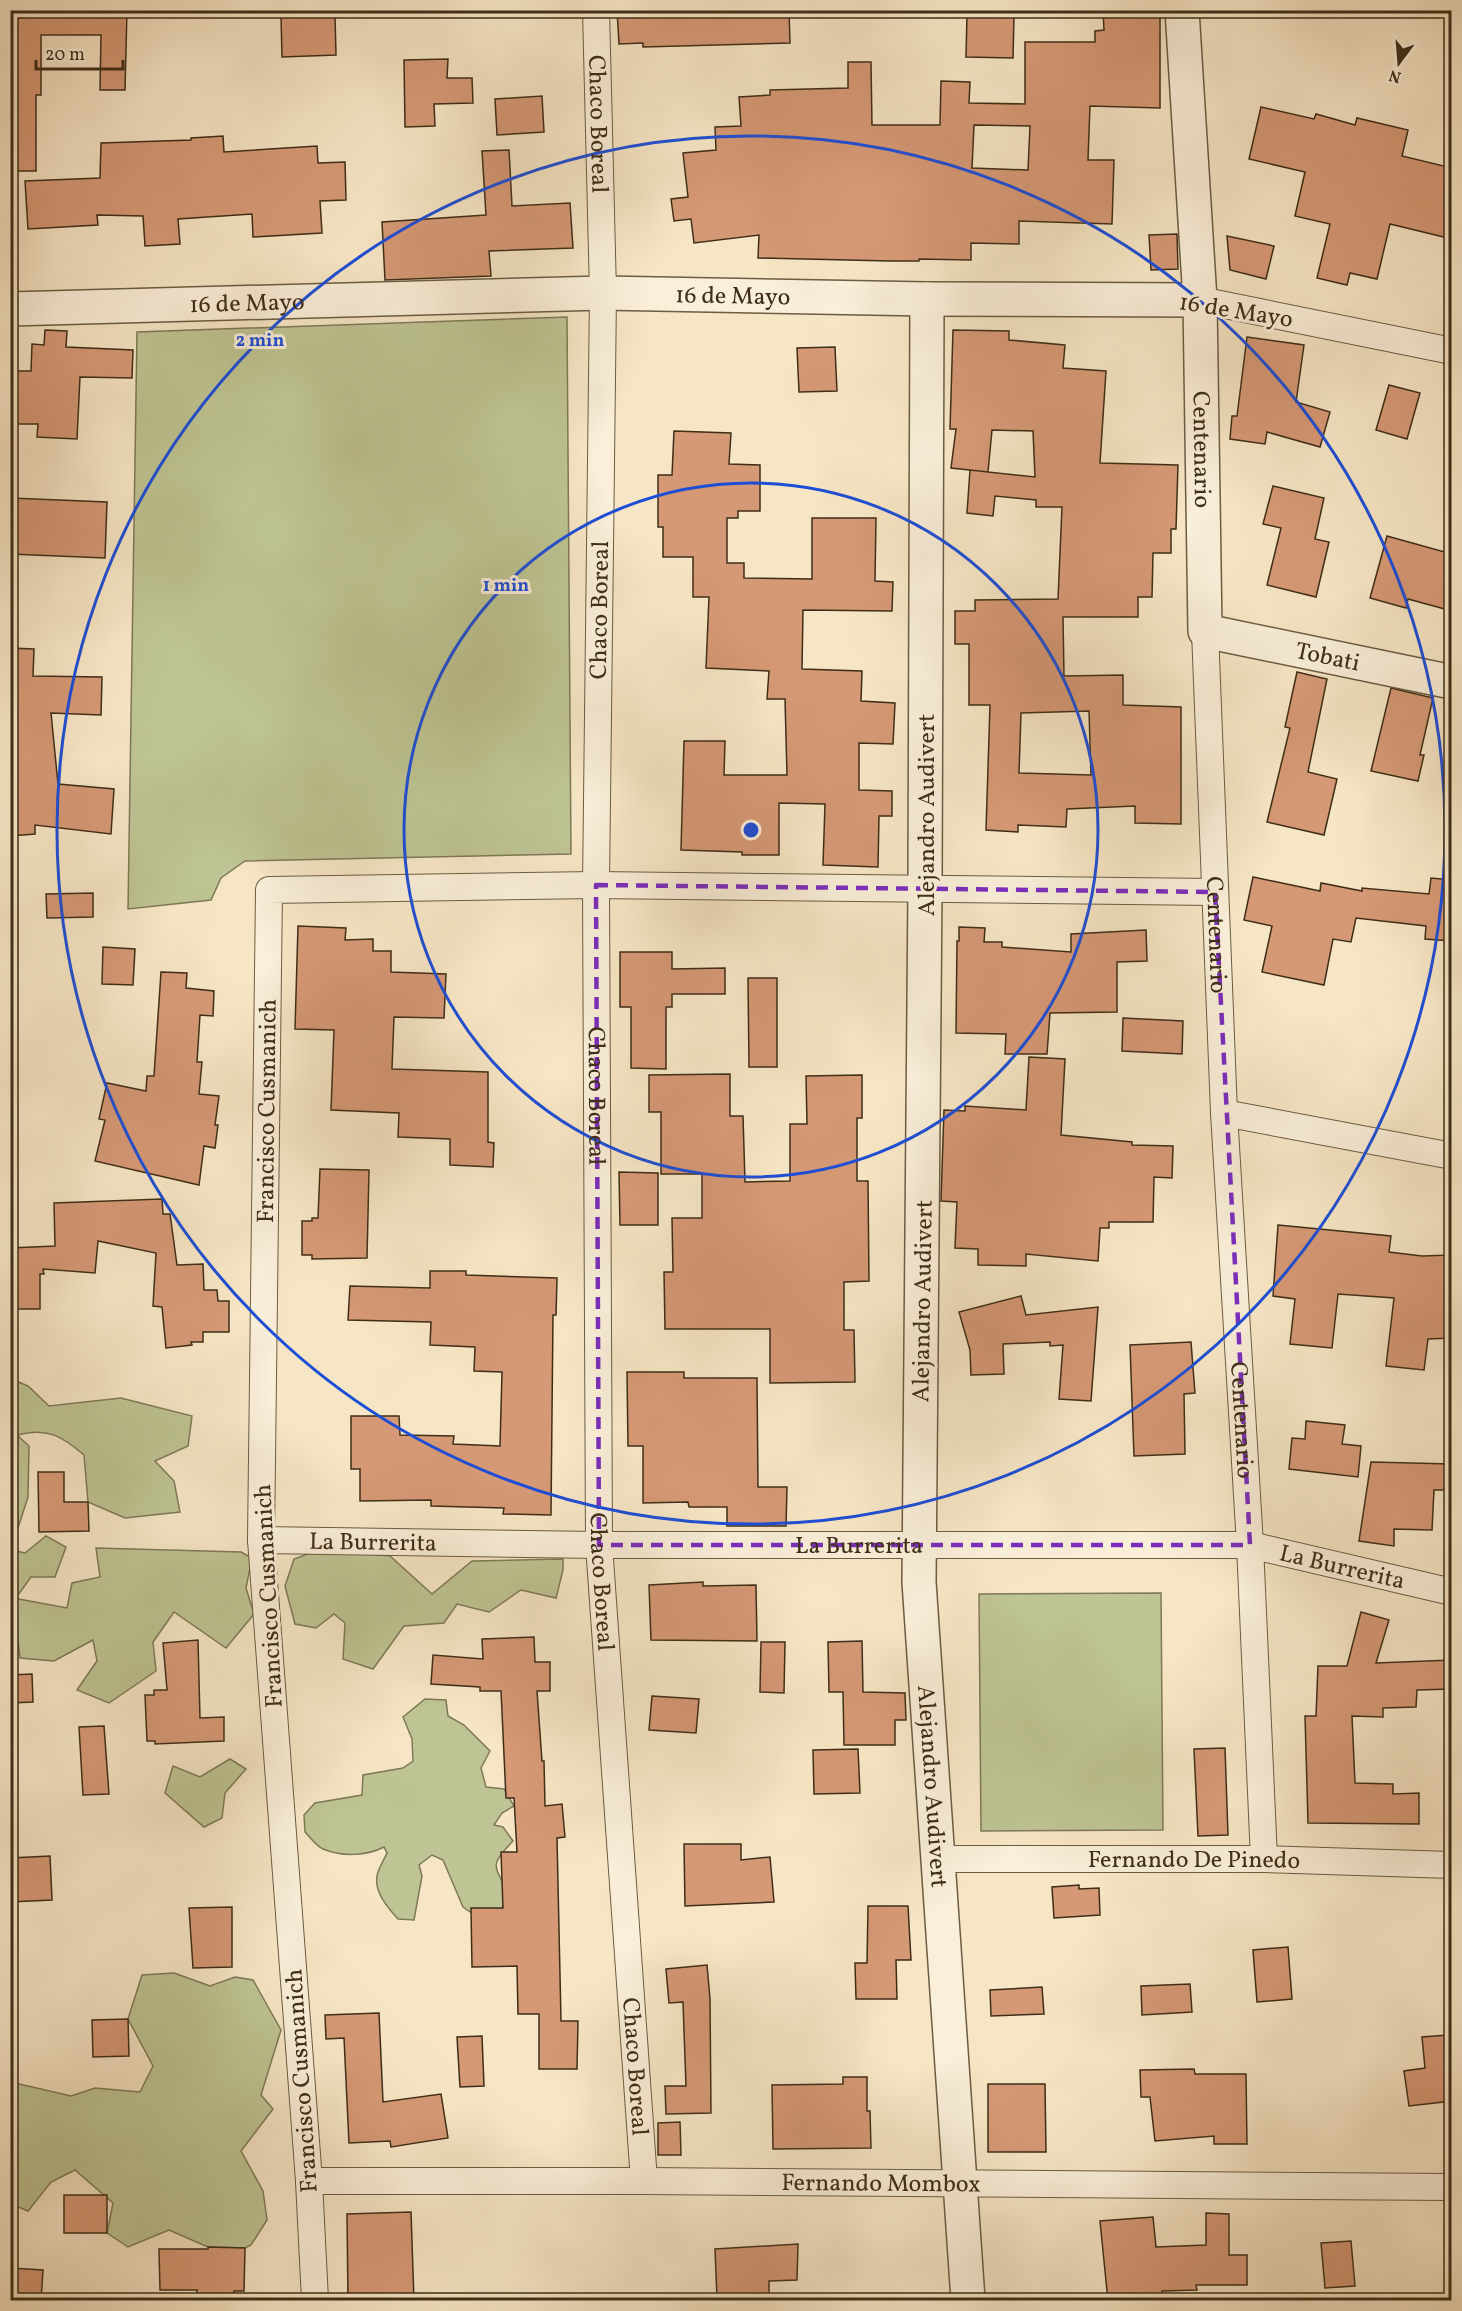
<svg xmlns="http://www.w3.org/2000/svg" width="1462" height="2311" viewBox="0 0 1462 2311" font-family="Vollkorn,serif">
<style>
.green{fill:#bec493;stroke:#7e7956;stroke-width:1.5}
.building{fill:#d69975;stroke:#3e2e18;stroke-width:1.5;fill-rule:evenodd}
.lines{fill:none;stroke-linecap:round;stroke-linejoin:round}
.minor-casing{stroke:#6c5c43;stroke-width:28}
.tertiary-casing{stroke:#6c5c43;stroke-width:36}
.minor{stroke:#faefd9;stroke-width:26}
.tertiary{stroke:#faefd9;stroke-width:33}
.marked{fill:none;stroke:#7b2cbf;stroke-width:4.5;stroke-dasharray:12 8;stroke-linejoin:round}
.ring{fill:none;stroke:#1d4ed8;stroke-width:3}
.labels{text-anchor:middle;stroke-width:6;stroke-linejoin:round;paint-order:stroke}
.street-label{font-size:24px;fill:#3e2e18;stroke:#faefd9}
.centre{fill:#1d4ed8;stroke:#faefd9;stroke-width:3}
.ring-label{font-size:18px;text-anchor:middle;font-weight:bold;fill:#1d4ed8;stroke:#faefd9;stroke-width:6;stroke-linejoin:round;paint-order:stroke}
</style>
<rect width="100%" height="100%" fill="#f7e6c5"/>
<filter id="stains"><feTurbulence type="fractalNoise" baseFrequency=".00333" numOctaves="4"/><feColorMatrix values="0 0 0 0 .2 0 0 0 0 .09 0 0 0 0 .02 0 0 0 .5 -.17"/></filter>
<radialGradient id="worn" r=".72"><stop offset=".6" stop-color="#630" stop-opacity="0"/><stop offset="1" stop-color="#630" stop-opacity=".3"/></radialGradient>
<g class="green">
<path d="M567,317L571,854L245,861L221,878L211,900L128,909L137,332Z"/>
<path d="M11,1379L28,1386L49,1406L121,1398L192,1416L188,1446L155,1461L174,1481L180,1512L125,1518L88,1502L84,1455C62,1436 47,1427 17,1435L29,1446L28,1497L18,1528L11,1529Z"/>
<path d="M46,1536L66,1547L55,1577H31L18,1595L11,1592V1550L25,1553Z"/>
<path d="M96,1548L241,1552L252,1558L246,1588L254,1614L226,1648L174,1612L153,1642L156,1671L109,1703L77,1690L97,1661L93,1640L54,1661L20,1658L13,1598L67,1608L72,1583L100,1577Z"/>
<path d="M321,1549L390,1556L432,1594L472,1561L563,1559V1570L556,1598L521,1590L489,1612L457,1604L444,1623L404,1626L373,1669L343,1659L345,1623L334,1614L316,1628L295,1624L285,1586L294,1559Z"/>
<path d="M1161,1593L1163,1830L981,1831L979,1594Z"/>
<path d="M425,1699L446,1700L448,1716L464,1725L490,1751L481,1768L486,1787L504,1789L514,1806L502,1813L494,1825L503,1827L513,1841C489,1866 494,1864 508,1893L501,1911L479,1918L463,1907L443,1860L432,1855L419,1865L422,1876L414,1920L398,1919C388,1908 374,1892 377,1876C378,1869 384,1860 387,1853L384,1847C367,1856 342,1857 323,1849C316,1846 310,1837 305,1832L304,1815L315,1803L362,1795L363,1775L403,1768L413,1761L412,1739L403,1717Z"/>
<path d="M230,1759L246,1769L225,1793L222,1818L204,1827L165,1793L173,1766L200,1777Z"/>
<path d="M174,1973L210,1986L235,1977L253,1980L281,2030L261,2095L273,2109L241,2151L263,2191L267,2220L251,2245L245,2248L208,2247L169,2230L128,2247L107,2233L113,2203L75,2170L51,2182L28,2211L11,2204V2085L15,2083L71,2096L95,2088L140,2092L153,2066L128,2019L142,1975Z"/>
</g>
<g class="building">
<path d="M10,10H127L125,90H100L101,35H41V95H36V171H10Z"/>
<path d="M617,10H789L790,43L643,47V43L619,44Z"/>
<path d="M1103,10H1160V108L1090,106L1088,160H1114L1112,224L1019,221V244L971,243V260L919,259V261H890L758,258L759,235L694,243L691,219L674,221L671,199L688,197L683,153L716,150L715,127L741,126L739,97L770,95V90L848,88V62H871L872,125H940L941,81L970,82L969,103L1025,104V42H1095V31L1104,30ZM974,125L1030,126L1028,170L972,168Z"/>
<path d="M967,15L1014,16L1013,58L966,57Z"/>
<path d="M335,16L336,55L282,57L281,17Z"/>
<path d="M448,59L447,78H472L473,103L434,104L435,126L405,127L404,60Z"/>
<path d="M542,96L544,132L497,135L495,99Z"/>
<path d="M1261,107L1314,119L1316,114L1355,125L1357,118L1408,130L1402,156L1452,168V239L1390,224L1377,279L1350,273L1347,285L1317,278L1330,224L1295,216L1305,172L1249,159Z"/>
<path d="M223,136L224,152L317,146L318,163L345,162L346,200L320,201L322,233L253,237L252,214L178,219L180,244L145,246L143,216L97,215L98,225L28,229L25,181L100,178L101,143L191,140V138Z"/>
<path d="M509,150L512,206L570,203L573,248L489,251L491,276L385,280L382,222L486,215L482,151Z"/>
<path d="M1177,234L1178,269L1151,270L1149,235Z"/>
<path d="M1227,236L1274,246L1266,279L1230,270Z"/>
<path d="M45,330L67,331L66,347L133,350L132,378L80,377L77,439L37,437L38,424H10V371H31L32,344L44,345Z"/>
<path d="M953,330L1009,331V340L1065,345L1063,368L1106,371L1100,463L1178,465L1176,529H1171V553H1153L1152,597H1138V617H1063L1064,676L1123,675V705L1181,707V824L1135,823V806L1067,809L1066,827L1018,825V832L986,830L990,705H969V644H955V611H975V600L1058,599L1062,507H1036V500L995,496L993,516L967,513L970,470L1035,477L1033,431L992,430L988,472L951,468L956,429H950ZM1089,711L1091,775L1019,773L1021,713Z"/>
<path d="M1247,337L1304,345L1296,402L1330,412L1320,447L1267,432L1265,444L1230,439L1232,416H1237Z"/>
<path d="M835,347L837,391L799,392L797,348Z"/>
<path d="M1389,385L1420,393L1407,439L1376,430Z"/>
<path d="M674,431L731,433L729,464L760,465V511H738V518H727V563H744V578L812,579V518H876L875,581L893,582L892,611L803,610L802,669L862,671L861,701L895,703L893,744L859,743V790L892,791V816H879L878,867L823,865L825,804L779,803V855H742V852L681,850L684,741H725L724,775H787L785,699H767L769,671L706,668L709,597H693V557H663V527H658V475H672Z"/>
<path d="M1273,486L1324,498L1315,539L1329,542L1316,597L1267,585L1281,528L1263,524Z"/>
<path d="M10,498L107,502L105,558L10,554Z"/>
<path d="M1387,536L1452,554V611L1408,599L1406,608L1370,598Z"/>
<path d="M10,648L34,649L33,676L102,677L101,715L51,713L58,784L114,789L111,834L35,825V834L10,836Z"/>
<path d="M1297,672L1327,679L1308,772L1337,779L1324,835L1267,822L1290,728L1285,727Z"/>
<path d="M1391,688L1433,698L1420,755H1424L1418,781L1371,771Z"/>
<path d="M1253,877L1320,891L1321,883L1362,891V888L1429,894L1431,878L1452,880V941L1425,939L1426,926L1356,918L1351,942L1333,939L1324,985L1262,972L1272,926L1244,920Z"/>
<path d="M93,893V917L47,918L46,894Z"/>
<path d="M298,926L346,928L345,940L373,939V951H391V972L446,974L444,1018L394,1017L392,1069L488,1072V1142L494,1143L493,1167L450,1165V1139L398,1137L399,1113L331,1110L334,1030L295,1029Z"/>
<path d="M959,927L985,928L984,942H1002V947L1071,952V934L1146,930L1147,961L1117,962V1012L1050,1013L1047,1054H1005L1006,1034L956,1033L957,941H959Z"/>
<path d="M103,947L135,949L133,985L102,984Z"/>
<path d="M620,952H672V969L725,968V994H672V1007H666V1069L631,1068V1007H620Z"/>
<path d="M161,972L187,973L186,988L214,991L213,1016L200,1015L197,1062H202L199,1094L219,1096L215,1125H218L215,1148L204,1146L199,1185L95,1161L105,1120L99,1119L107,1083L146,1091L147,1076H154Z"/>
<path d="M748,978H777V1067H749Z"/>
<path d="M1123,1018L1183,1021L1182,1054L1122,1051Z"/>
<path d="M1029,1057L1065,1059L1061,1135L1132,1142V1145L1173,1146L1172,1178L1154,1177L1153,1222H1109V1228H1100L1098,1261L1026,1254V1266L978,1265V1249L955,1248L957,1202L941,1201L944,1110L965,1111V1106L1026,1110Z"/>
<path d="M730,1074V1116H743L745,1182L790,1181V1124H807L806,1076L862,1075V1118H857V1181H868L869,1281L844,1282V1330H854L855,1382L770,1383V1329H665L664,1272H673L672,1218H702V1174H661V1112H649V1075Z"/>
<path d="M320,1169L369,1170L367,1258L312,1259V1255H302V1221H312V1218H318Z"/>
<path d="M619,1172L658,1173V1225H620Z"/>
<path d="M162,1199L163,1214H170L177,1265L203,1264L204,1290H217L218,1301H229V1332H203V1342H191L192,1345L166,1348L162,1307L153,1306L156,1253L98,1241L95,1273L43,1269L44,1274H40V1309H10V1248L55,1246L54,1203Z"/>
<path d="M1278,1225L1391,1236L1389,1252L1422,1256L1452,1255V1338L1428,1339L1424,1370L1386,1366L1394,1298L1338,1294L1332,1348L1290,1344L1295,1299L1273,1296Z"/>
<path d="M430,1271H466V1275L557,1278L556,1315H553L551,1515L503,1514L504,1508L431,1506V1500L360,1501V1469H351V1416H399L400,1435L454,1436L453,1444L500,1446L502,1372L474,1371L475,1347L430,1345L431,1322L348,1320L350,1286L430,1288Z"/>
<path d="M1021,1296L1026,1315L1098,1307L1091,1401L1059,1399L1063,1345L1050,1346V1342L1003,1344L1004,1374L971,1375L970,1350L959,1312Z"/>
<path d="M1191,1342L1195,1393L1184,1394L1185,1454L1134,1456L1130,1345Z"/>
<path d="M627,1372H684V1378H757L758,1487H787L786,1526H727V1507H689L688,1502L643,1503V1446H628Z"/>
<path d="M1306,1421L1345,1425L1342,1444L1361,1446L1358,1477L1289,1469L1292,1438L1305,1439Z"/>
<path d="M1371,1462L1452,1464V1490H1434L1432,1530L1394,1529V1546L1359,1541Z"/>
<path d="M38,1472H64V1502H88L89,1531L39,1532Z"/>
<path d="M703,1582V1586L756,1585L757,1641L651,1640L649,1585Z"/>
<path d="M1361,1612L1389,1620L1376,1663L1452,1660V1689L1417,1690L1416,1707L1383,1708V1717L1352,1716L1355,1783L1393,1784V1794L1419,1793V1824L1308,1823L1305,1716H1316L1318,1666H1347Z"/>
<path d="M534,1637L535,1662H550V1691H537L542,1761H544L545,1806L562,1804L565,1837L557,1838L561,2021H578L577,2069H539V2014H518L517,1966L472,1967L471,1908H503L501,1852H517L514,1798H506L501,1691H480V1687L431,1684L433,1655L483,1659L482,1639Z"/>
<path d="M198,1640L200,1718L224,1717V1741L155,1744V1741H147L145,1695H154V1690H167L163,1643Z"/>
<path d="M862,1641L863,1692L905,1693L906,1720H895V1745H844L843,1692H829L828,1642Z"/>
<path d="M761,1642H785L784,1693L760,1692Z"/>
<path d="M32,1674L33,1702L10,1703V1675Z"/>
<path d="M652,1696L699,1699L696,1733L649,1730Z"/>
<path d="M104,1726L109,1794L83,1795L79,1727Z"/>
<path d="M1225,1748L1228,1835L1198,1836L1194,1749Z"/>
<path d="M858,1749L860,1793L814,1794L813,1750Z"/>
<path d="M684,1844H741V1860L770,1857L774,1902L685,1906Z"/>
<path d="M50,1856L52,1900L10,1902V1858Z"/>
<path d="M1079,1885V1889L1099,1888L1100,1915L1054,1918L1052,1887Z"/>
<path d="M868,1906H908L911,1960H896L897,1999H856L855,1963H867Z"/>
<path d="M232,1907V1967L193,1968L189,1908Z"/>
<path d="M1288,1947L1292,1999L1257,2002L1253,1950Z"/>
<path d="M707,1965L710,1999L711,2113L666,2114L665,2086H686L683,2002L669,2003L666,1969Z"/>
<path d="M1190,1984L1192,2012L1142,2015L1141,1986Z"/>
<path d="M1042,1987L1044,2014L991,2016L990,1990Z"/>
<path d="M379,2013L383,2102L441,2094L448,2138L391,2147L390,2141L349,2143L344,2038L326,2039L325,2015Z"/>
<path d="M128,2019L129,2056L93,2057L92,2020Z"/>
<path d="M1448,2035L1452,2101L1409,2106L1404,2071L1425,2068L1422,2037Z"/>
<path d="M482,2036L484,2086L460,2087L457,2037Z"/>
<path d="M1194,2069L1195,2074H1246L1247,2144H1214V2136L1155,2141L1150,2097H1141L1140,2070Z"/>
<path d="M843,2077H867V2111H870L871,2148L773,2149L772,2085L843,2084Z"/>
<path d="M988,2084H1045L1046,2152H988Z"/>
<path d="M680,2122L681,2155H658V2123Z"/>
<rect x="64" y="2195" width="43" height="38"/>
<path d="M411,2212L414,2301H348L347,2214Z"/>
<path d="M1206,2213L1229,2214V2255H1247V2285H1196L1197,2290L1162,2291V2301H1108L1100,2221L1153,2217L1156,2247L1206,2245Z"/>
<path d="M1351,2241L1355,2286L1325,2288L1321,2243Z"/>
<path d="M798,2244L797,2280L769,2281V2296L717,2298L715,2249Z"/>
<path d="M208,2247L245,2248L244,2291H234L233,2301H196L197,2290H160L159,2249H208Z"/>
<path d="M10,2268L43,2270L41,2301H10Z"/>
</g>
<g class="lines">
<defs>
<g id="minor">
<path id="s1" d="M596,10L603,293L596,885L599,1545L644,2181"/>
<path d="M1200,300L1452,351"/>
<path id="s2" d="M1205,631L1224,1113L1250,1545L1264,1859"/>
<path d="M1224,1113L1452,1156"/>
<path id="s3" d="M261,1540L599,1545H1250L1452,1592"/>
<path id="s4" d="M938,1859H1264L1452,1865"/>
<path id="s5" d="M309,2181H644L1452,2187"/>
<path id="s6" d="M315,2300L309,2181L261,1540L269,890L596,885L1215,892"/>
</g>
<g id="tertiary">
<path id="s7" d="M1182,10L1200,300L1205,631L1452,682"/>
<path id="s8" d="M927,299L925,888L919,1582L968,2300"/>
<path id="s9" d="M10,309L603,293L927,299L1200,300"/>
</g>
</defs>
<use href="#minor" class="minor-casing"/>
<use href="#tertiary" class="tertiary-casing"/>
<use href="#minor" class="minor"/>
<use href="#tertiary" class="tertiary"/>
</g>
<path class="marked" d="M596,885L1215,892L1250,1545H599Z"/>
<g class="ring">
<circle cx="751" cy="830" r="347"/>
<circle cx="751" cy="830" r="694"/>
</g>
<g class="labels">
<g class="street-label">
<text dy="8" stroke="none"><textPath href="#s1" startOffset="114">Chaco Boreal</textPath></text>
<text dy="8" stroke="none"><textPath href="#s9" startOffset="723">16 de Mayo</textPath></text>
<text dy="8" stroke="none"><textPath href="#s9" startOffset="237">16 de Mayo</textPath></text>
<text transform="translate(1236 310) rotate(9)" y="8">16 de Mayo</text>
<text dy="8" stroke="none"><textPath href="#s7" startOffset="440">Centenario</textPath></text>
<text transform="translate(599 610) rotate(-89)" y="8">Chaco Boreal</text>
<text dy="8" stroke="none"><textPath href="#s7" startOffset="747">Tobati</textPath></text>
<text transform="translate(926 815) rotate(-90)" y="8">Alejandro Audivert</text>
<text dy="8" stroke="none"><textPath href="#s2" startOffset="304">Centenario</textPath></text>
<text dy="8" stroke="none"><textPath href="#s1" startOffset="1086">Chaco Boreal</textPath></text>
<text dy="8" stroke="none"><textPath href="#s6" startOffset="1191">Francisco Cusmanich</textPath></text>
<text transform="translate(922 1301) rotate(-89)" y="8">Alejandro Audivert</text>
<text dy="8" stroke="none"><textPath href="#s2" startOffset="790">Centenario</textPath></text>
<text dy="8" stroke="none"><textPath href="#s3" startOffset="112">La Burrerita</textPath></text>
<text dy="8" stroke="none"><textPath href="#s3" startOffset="598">La Burrerita</textPath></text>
<text dy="8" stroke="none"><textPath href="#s3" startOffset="1084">La Burrerita</textPath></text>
<text dy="8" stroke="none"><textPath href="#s1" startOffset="1572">Chaco Boreal</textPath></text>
<text transform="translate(268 1596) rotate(-93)" y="8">Francisco Cusmanich</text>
<text dy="8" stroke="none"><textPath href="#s8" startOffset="1488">Alejandro Audivert</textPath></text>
<text dy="8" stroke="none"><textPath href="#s4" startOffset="256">Fernando De Pinedo</textPath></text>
<text dy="8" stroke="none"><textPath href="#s1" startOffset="2058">Chaco Boreal</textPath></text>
<text transform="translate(301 2081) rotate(-94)" y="8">Francisco Cusmanich</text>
<text dy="8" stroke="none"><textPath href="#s5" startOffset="572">Fernando Mombox</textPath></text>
</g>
</g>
<circle cx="751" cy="830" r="9" class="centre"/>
<g class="ring-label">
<text x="260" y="346">2 min</text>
<text x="506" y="591">1 min</text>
</g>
<rect width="1462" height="2311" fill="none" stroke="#f7e6c5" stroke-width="36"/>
<rect x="12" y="12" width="1438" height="2287" fill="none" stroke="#3e2e18" stroke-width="3"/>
<rect x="18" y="18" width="1426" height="2275" fill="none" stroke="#3e2e18" stroke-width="1.5"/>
<g transform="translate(1399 63) rotate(196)" stroke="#faefd9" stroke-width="4.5" paint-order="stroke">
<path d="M0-4.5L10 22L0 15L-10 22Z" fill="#3e2e18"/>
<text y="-9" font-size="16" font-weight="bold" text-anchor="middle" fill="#3e2e18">N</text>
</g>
<path d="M36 60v9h87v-9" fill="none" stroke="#3e2e18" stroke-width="3"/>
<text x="45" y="60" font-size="18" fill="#3e2e18" stroke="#faefd9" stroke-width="4.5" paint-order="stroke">20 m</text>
<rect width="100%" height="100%" filter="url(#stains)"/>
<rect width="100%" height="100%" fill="url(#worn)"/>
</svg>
